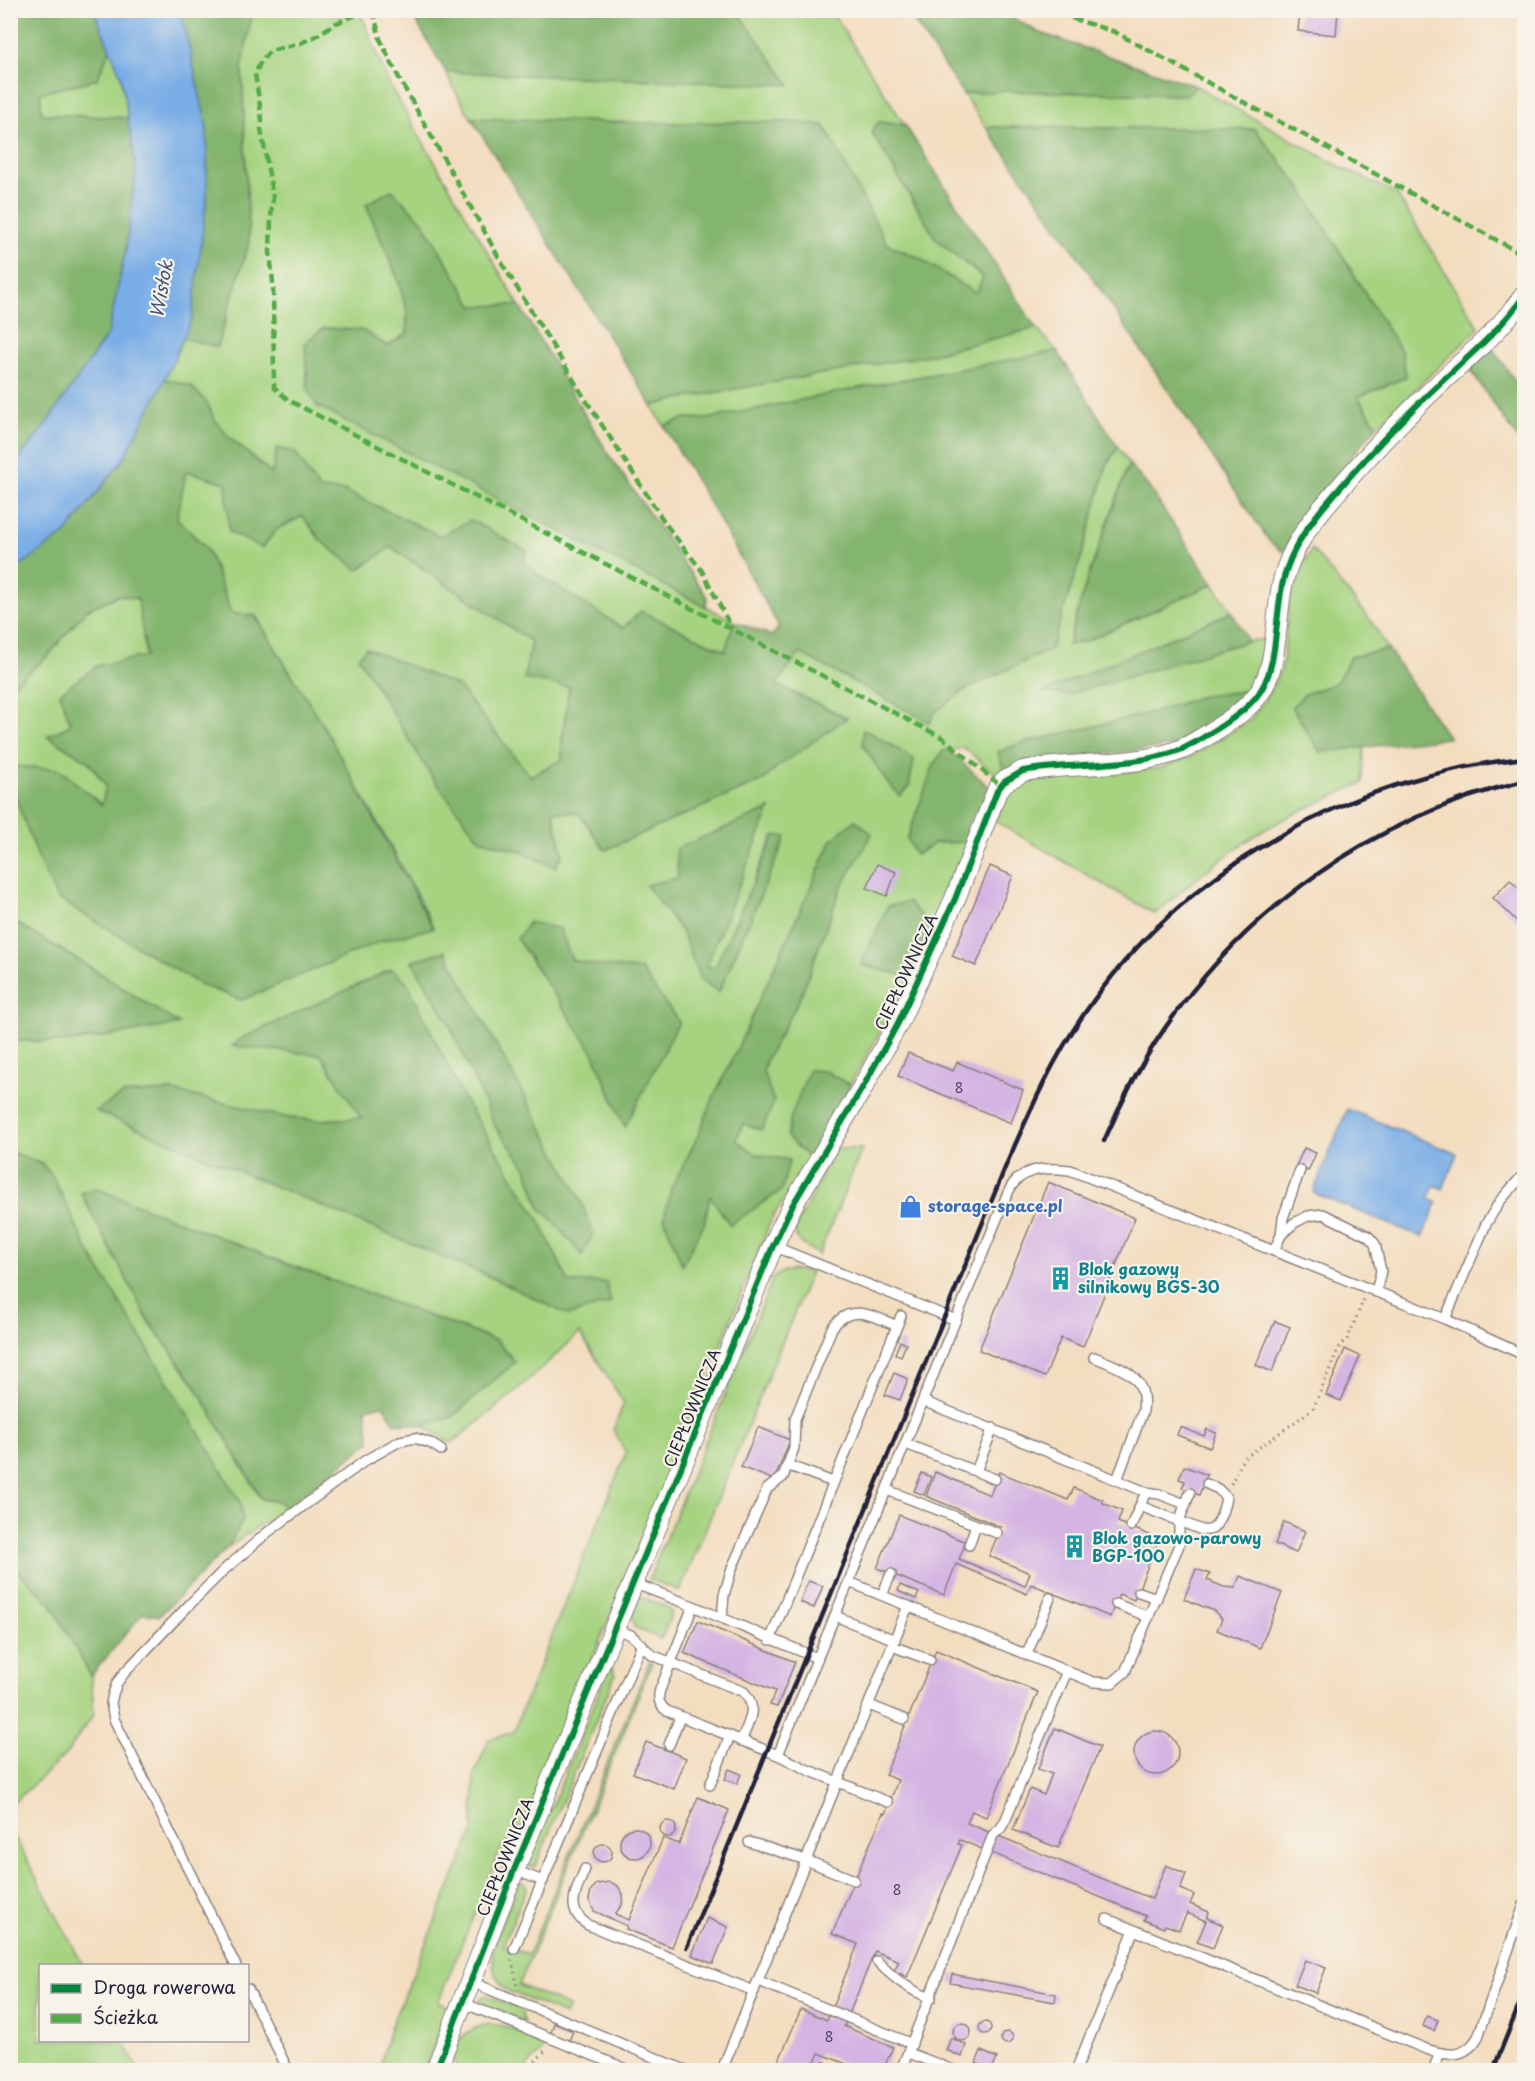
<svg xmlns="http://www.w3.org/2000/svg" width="1535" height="2081" viewBox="0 0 1535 2081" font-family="'Playpen Sans',sans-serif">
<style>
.green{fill:#a6d380;stroke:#647a5e;stroke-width:1.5;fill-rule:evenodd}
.forest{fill:#84b56e;stroke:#536c54;stroke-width:1.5}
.water{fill:#79ade6;stroke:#4e6890;stroke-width:1.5}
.building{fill:#d4b4e3}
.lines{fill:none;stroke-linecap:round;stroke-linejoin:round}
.service-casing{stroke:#8a807d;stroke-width:12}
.minor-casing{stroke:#8a807d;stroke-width:22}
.path{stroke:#8a807d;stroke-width:3;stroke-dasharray:1.5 4.5;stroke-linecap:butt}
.service{stroke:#fff;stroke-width:9}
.minor{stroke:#fff;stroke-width:20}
.rail{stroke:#22223b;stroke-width:4.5}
.quiet{stroke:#53aa46;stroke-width:4.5;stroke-dasharray:9 4.5;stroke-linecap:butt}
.cycleway-casing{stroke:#f7f3e8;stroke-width:10}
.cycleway{stroke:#00873e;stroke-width:6}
.labels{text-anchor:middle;stroke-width:4.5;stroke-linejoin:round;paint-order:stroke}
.number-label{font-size:14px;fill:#4e4665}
.street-label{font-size:16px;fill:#22223b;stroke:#f7f3e8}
.shop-label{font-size:16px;font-weight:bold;fill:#366cbe;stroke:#f7f3e8;text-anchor:start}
.culture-label{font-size:16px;font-weight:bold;fill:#0d838f;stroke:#f7f3e8;text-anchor:start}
.water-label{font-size:18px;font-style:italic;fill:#405377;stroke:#f7f3e8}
</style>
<rect width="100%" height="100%" fill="#f7f3e8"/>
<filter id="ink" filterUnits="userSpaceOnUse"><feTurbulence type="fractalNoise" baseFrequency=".0167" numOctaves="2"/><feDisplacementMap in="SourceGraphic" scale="12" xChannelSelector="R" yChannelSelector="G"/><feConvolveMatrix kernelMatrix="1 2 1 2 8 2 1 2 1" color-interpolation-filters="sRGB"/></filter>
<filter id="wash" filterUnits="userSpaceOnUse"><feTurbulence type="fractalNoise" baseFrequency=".008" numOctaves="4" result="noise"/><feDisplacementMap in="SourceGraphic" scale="24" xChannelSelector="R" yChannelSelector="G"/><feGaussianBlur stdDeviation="1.35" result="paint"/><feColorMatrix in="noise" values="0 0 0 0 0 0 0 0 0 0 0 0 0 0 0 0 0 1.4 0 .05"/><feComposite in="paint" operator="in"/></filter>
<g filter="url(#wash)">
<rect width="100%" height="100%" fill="#f3ddbf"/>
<g class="green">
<path d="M252,11H360L390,86L519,305L473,306L450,268L391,191L366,205L398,279L407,311V334L387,346L362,330L324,328L305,343L308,389L317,406L734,621L726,651L641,612L624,629L538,575L524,561L527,551L440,536L345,491L318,489L273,475L228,436L215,420L207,403L191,386L165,379L183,338L217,347L249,242L242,69Z"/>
<path d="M737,11H831L905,125L879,122L871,131L936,239L983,278L976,294L919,258L887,244L824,125L784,122L646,123L471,118L454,89L446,72L789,85Z"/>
<path d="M110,49L121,76L128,118L42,114L40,93L97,79Z"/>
<path d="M1196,86L1344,169L1396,193L1479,328L1377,426L1358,397L1406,377L1402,353L1300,187L1255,129L986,127L963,94L1001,91L1186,95Z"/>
<path d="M1036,328L1057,351L859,388L707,419L687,418L664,426L652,406L678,399L924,356Z"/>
<path d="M1118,447L1129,464L1087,580L1068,644L1086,641L1213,584L1232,612L1045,692L1200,655L1248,641L1266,639L1251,690L1203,696L1154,712L999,752L1004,771L994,773L964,748L943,751L916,855L935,843L967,842L932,928L908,902L888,906L861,965L911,977L850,1085L825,1071L811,1160L772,1218L635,1556L523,1825L501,1849L438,2002L449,2007L424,2070H379L390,2028L473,1832L474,1775L489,1739L514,1732L519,1717L626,1453L613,1430L624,1403L580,1333C538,1372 497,1409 451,1443L422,1425L452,1417L515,1362L497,1341L290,1265L95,1188L81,1193L147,1318L195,1385L261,1499L280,1502L284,1509L227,1548L243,1520L239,1501L88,1250L53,1177L42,1164L11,1152V1041L72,1042L178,1024L98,972L11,920L10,786L17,802L199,984L241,1000L381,941L433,927C380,821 318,718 256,616L231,613L216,571L206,548L176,519L186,470L226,483L262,548L277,529L303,516L321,541L390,547L531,641L569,687L562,742V760L530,776L458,686L520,851L555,867L563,854L553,811L579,813L605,850L765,779L776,768L846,717L776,685L800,652L930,722L933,713L965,690L1051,649L1107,465ZM769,810L706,966L715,968L774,835L719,991L700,979L682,932L647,885L679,878L676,849ZM856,820L872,834L840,890L800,998L766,1060L763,1072L774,1102L743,1124L736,1140L756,1154L789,1160L731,1224L710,1195L704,1224L682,1264L664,1218L715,1094L736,1052L832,840ZM559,929L572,960L595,965L624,1126L593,1052L517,939ZM445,951L580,1198L582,1255L549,1216L540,1208L526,1167L447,1019L413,962ZM321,1055L464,1099L538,1218L569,1283L606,1282L569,1315L488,1276L97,1111L123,1094L172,1091L289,1118L317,1120L362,1118Z"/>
<path d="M1312,549L1371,621L1388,649L1351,657L1336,683L1305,694L1292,707L1320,752L1364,747L1363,783C1325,800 1285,816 1250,839C1216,861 1186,887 1155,914L996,822L1012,784L1161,768L1192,756L1250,720L1266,698L1282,667L1289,603L1294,578Z"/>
<path d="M119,595L138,599L146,657L97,666L71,725L47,736L88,761L106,786L102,805L59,769L11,766L10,687L47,657L86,610Z"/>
<path d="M836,1149H862L819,1255L799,1242L794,1231Z"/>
<path d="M799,1270L811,1272L680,1591L649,1579L773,1278L784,1271Z"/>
<path d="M11,1564L51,1604L91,1676L94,1714L67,1753L11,1805Z"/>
<path d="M639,1596L667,1607L672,1613L661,1639L634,1627L632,1616Z"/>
<path d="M649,1663H652L519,1985L569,2006L565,2015L506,1990C475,1961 506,1915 519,1884L522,1882L526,1884L527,1887L503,1945L528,1955Z"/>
<path d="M612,1668L615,1675L535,1867L531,1868L529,1862L608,1670Z"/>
<path d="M11,1830L83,1965L40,1966V2040L123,2041L139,2070H11Z"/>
<path d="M485,1995L521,2009L524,2022L482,2005L480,1998Z"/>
<path d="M488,2024L505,2026L546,2042L543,2049L524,2070H459C442,2048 467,2028 488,2024Z"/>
</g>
<g class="forest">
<path d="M11,11H94L110,49L97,79L40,93L42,114L128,118L136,169L126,249L108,334L46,424L11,469Z"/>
<path d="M181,11H252L242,69L249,242L217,347L183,338L192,318L207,128Z"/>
<path d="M410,11H737L790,85L446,72Z"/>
<path d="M907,11H1001L1038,32L1196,86L1186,95L1001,91L963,94Z"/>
<path d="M471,118L646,123L784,122L824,125L887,244L919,258L976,293L983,277L936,239L871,131L879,122L905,125L1036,328L924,356L678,399L652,406Z"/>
<path d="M986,127L1255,129L1300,187L1402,353L1406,377L1358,397L1377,426C1343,466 1309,506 1283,552L1269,541L1080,259Z"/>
<path d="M392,190L423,222L473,306L519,305L611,458L707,597L706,607L317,406L308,389L305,343L324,328L362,330L387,346L407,334V311L398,279L366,204Z"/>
<path d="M1493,349L1524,394V447L1470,370Z"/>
<path d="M1057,351L1118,447L1107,465L1082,555L1051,649L965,690L934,713L930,723L800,653L776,685L847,718L776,768L765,779L605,850L579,813L553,811L563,854L555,867L520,851L479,839L432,777L358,657L366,648L458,686L530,776L562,760V742L569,687L524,679L531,641L391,547L358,570L321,541L303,516L277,529L262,548L229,532L226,483L186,471L177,519L206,548L216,571L231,613L255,616L326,730L433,928L381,941L242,1000L199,984L57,898L41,865L11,786V766L59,769L102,805L106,785L88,761L47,736L71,725L60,693L97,666L146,656L138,599L119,595L86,610L47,657L11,687V572L66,533L124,458L165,379L191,386L207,403L215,420L228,436L272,474L277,448L295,452L319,489L345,491L440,536L471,520L527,551L524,561L538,575L623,628L641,611L725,651L734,621L772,636L779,627L717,516L664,426L687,418L707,419L859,388Z"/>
<path d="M1129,464L1147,485L1213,584L1086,641L1068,645L1087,580Z"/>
<path d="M1232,612L1248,641L1067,695L1043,692Z"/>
<path d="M1388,649L1449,738L1320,752L1292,707L1305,694L1336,683L1351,657Z"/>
<path d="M1251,690L1222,713L1173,746L1100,755L1034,759L1004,771L998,752L1019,744L1154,712L1203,696Z"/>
<path d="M863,730L873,734L914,759L909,787L900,796L886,781L863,745Z"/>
<path d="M949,750L989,787L967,842L935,843L915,855L907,839L934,764L943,751Z"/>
<path d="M770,809L706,966L715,967L775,835L786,837L719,992L700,979L682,932L646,885L678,878L676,849Z"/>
<path d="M855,820L872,834L840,890L800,998L766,1060L763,1072L774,1102L762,1130L743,1124L736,1140L756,1154L789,1160L782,1190L730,1225L710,1196L704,1224L682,1265L664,1218L671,1189L697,1138L715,1094L736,1052L832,840Z"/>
<path d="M908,902L932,928L911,977L861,965L888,906Z"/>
<path d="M11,920L98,972L179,1024L72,1042L11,1041Z"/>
<path d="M529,922L560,929L572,960L595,965L641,970L679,1022L625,1127L593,1052L517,939Z"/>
<path d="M445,951L580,1198L593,1234L582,1255L549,1216L540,1208L526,1167L496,1128L447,1019L412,961Z"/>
<path d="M392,969L407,982L464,1099L538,1218L569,1283L606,1282L611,1303L569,1315L488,1276L96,1111L123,1094L172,1091L289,1118L317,1120L361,1118L321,1055L232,1046L244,1037Z"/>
<path d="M809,1070L825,1071L850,1085L811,1160L787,1137L791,1116Z"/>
<path d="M11,1152L42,1164L53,1177L88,1250L240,1501L243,1520L227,1548L159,1616L143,1613L91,1676L51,1604L11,1564Z"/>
<path d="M95,1188L290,1265L497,1341L515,1362L452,1417L422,1425L395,1423L383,1405L366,1408L370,1442L284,1509L280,1502L262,1499L195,1385L147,1318L81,1193Z"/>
</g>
<g class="water">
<path d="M94,11H181L207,128V196L192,318L165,379L124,458L66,533L11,572V469L46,424L108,334L126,249L136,169L121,76Z"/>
<path d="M1347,1109L1457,1154L1443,1189L1434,1185L1429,1198L1437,1203L1422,1237L1313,1193Z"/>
</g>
<g id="blocks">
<g class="building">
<path d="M1300,10H1338L1336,35L1298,31Z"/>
<path d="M877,864L896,872L887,896L867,888Z"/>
<path d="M990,866L1013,876L976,966L952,956Z"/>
<path d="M1510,880L1524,893V928L1493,898Z"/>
<path d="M908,1053L953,1071L957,1062L1023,1090L1011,1123L898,1076Z"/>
<path d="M1304,1148L1316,1153L1308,1171L1296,1166Z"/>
<path d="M1048,1182L1135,1218L1083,1347L1061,1338L1045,1377L979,1350Z"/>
<path d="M1275,1321L1290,1327L1272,1372L1256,1365Z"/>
<path d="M900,1341L906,1344L901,1356L895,1354Z"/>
<path d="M1345,1349L1360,1356L1341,1401L1326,1395Z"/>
<path d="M894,1373L908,1379L900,1400L885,1395Z"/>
<path d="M758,1427L790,1440L774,1480L741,1467Z"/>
<path d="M1180,1427L1204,1436L1207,1429L1216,1433L1210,1448L1177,1435Z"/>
<path d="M1184,1466L1207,1475L1199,1495L1182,1488L1185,1481L1179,1479Z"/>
<path d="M935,1472L990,1495L999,1472L1068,1500L1074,1488L1103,1500V1503L1122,1511L1118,1522L1159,1539L1134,1600L1119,1594L1110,1617L1031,1584L1027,1594L956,1564L944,1595L877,1568L899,1515L966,1542L959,1559L1025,1586L1030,1573L989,1556L1001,1527L926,1496Z"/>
<path d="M922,1473L931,1477L924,1495L914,1491Z"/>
<path d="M1284,1522L1305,1531L1296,1553L1275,1544Z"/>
<path d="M1196,1569L1210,1574L1207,1580L1224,1587L1235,1588L1240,1576L1282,1593L1260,1648L1217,1630L1222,1619L1214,1611L1184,1599Z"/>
<path d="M808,1581L823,1586L814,1608L800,1602Z"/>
<path d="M900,1585L919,1593L916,1599L898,1591Z"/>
<path d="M698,1621L795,1662L777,1707L770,1705L775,1691L684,1653Z"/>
<path d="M936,1650L1038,1692L986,1817L972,1811L967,1823L1152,1899L1166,1865L1186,1874L1180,1889L1194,1895L1190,1904L1209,1912L1207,1918L1223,1925L1213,1948L1197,1942L1206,1921L1187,1913L1179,1930L1165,1925L1164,1928L1144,1920L1146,1916L960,1840L958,1844L962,1845L907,1977L894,1971L899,1961L875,1951L844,2026L893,2047L883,2070H847L849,2065L819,2053L811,2070H775L801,2009L827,2020L858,1944L832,1934L883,1813L885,1814L898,1780L885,1775Z"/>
<path d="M1055,1728L1100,1747L1058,1848L1013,1830L1030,1789L1044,1795L1052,1774L1038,1769Z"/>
<circle cx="1156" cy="1753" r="22"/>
<path d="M646,1742L686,1758L674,1789L633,1773Z"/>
<path d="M729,1769L741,1774L737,1784L725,1779Z"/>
<path d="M698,1797L729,1810L672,1947L626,1929L627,1926L594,1911L589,1900L591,1890L597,1884L610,1882L618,1886L623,1895L622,1905L615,1914L629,1920L663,1838L679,1844Z"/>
<circle cx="668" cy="1829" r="8"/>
<circle cx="635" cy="1843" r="15"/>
<circle cx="603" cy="1853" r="9"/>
<path d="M707,1918L728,1927L713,1964L692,1955Z"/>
<path d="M1305,1960L1326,1968L1316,1993L1295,1985Z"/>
<path d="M952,1974L1056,1994L1055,2002L950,1983Z"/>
<path d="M1427,2016L1438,2020L1434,2031L1423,2026Z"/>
<circle cx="985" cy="2028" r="6"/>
<path d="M554,2023L573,2031L569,2041L551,2033Z"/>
<circle cx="962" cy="2032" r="9"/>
<circle cx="1007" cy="2038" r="6"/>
<path d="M951,2038L966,2045L962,2057L946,2050Z"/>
<path d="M981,2051L997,2058L992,2069L976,2063Z"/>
</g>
</g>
</g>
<g filter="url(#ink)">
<use href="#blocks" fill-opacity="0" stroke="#8a807d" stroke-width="1.5"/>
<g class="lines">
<defs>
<g id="service">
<path d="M1281,1235L1283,1218L1300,1170"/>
<path d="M773,1246L956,1320"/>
<path d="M1274,1251L1281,1235L1294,1223L1308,1216L1323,1214L1368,1236L1375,1244L1381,1271L1376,1292"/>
<path d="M1445,1319L1486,1224L1500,1201L1524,1174"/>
<path d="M1094,1357C1122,1369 1148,1375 1143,1411L1117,1480"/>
<path d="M923,1401L1146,1492L1159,1494L1185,1504"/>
<path d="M906,1444L995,1479"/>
<path d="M787,1465L833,1482"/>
<path d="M976,1471L993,1428"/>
<path d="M887,1490L997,1533"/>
<path d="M1140,1506L1202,1530C1205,1530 1208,1531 1212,1529C1219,1525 1225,1505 1226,1497L1218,1489L1207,1484"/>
<path d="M1131,1526L1146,1492"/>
<path d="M969,1545L976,1525"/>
<path d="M849,1582L1093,1682L1112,1683L1125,1672L1179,1545V1521L1190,1493"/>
<path d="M633,1583L693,1606L817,1658"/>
<path d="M1139,1592L1157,1598"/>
<path d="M882,1595L891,1574"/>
<path d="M1116,1604L1149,1617"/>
<path d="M693,1606L660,1690C657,1699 659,1705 667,1711L778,1755L808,1770L888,1802"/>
<path d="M835,1616L895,1640"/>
<path d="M722,1618L724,1595L732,1568L767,1489L783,1477L794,1448L795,1419L832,1328C850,1302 874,1316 897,1326"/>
<path d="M615,1629L631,1635L652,1655L744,1692C759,1707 748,1724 741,1741"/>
<path d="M770,1640L901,1316"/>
<path d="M892,1646L930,1660"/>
<path d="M1027,1654L1050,1598"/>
<path d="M869,1705L904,1719"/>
<path d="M669,1745L680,1717"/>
<path d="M778,1755L1001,1209C1004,1202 1008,1191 1013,1184C1027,1166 1050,1168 1070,1170L1445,1319L1524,1355"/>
<path d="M710,1785L730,1736"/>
<path d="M749,1842L806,1860L854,1880"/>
<path d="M585,1869C576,1891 564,1909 588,1925L754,1991"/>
<path d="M514,1870L543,1881"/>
<path d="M1107,1919L1426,2049C1447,2056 1465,2059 1478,2037L1524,1905"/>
<path d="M514,1949L642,1644"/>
<path d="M877,1961C892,1977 910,1991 931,1998"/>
<path d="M236,1966L114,1719L111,1703L113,1694L117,1683L125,1672L190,1604L224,1570L268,1532L366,1460L400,1441L415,1438L430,1443L441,1450"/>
<path d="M469,1981L685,2070"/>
<path d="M759,1981L912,2044"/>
<path d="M248,1989L288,2070"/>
<path d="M461,2002L629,2070"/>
<path d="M909,2053L953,2070"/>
<path d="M722,2070L908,1606"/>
<path d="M823,2070L824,2067"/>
<path d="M901,2070L993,1835L1001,1828L1006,1819L1067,1671"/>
<path d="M1076,2070L1134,1930"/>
<path d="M1433,2070L1440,2053"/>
</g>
<path id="minor" d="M436,2070L514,1870L773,1246L792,1206L864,1085L898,1023L955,899L997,791L1004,782L1023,771C1074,762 1132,768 1180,750C1195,744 1210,733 1223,725C1255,704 1269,688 1274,649C1277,628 1278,607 1282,586C1287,559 1304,531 1321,510C1358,466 1397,423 1439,384C1469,356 1500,330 1524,296"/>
</defs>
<use href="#service" class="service-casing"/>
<use href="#minor" class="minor-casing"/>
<g class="path">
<path d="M1231,1484L1243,1459L1313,1409L1337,1352L1341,1344L1347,1340L1364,1299"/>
<path d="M512,1960L517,1986"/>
<path d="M527,2070L546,2050"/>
</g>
<use href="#service" class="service"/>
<use href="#minor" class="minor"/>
<g class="rail">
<path d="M1104,1141C1120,1106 1136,1072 1157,1040C1241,911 1374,816 1524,781"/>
<path d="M687,1947L1007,1163C1030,1111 1052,1060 1084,1014C1184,867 1350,777 1524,758"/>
<path d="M1493,2070L1524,1993"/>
</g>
<g class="quiet">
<path d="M368,10L334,24L318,35L301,43L270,51L261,61L255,74L262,119L261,129L273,197L271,217L270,253L273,282L274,387L288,400L943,738L1001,786"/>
<path d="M373,10L380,39L399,78L503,265L584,397L667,526L702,571L732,629"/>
<path d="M1046,10L1115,32L1524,255"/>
</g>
<defs>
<path id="cycleway" d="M436,2070L514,1870L773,1246L792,1206L864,1085L898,1023L955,899L997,791L1004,782L1023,771C1074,762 1132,768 1180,750C1195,744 1210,733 1223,725C1255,704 1269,688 1274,649C1277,628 1278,607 1282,586C1287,559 1304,531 1321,510C1358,466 1397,423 1439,384C1469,356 1500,330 1524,296"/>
</defs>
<use href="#cycleway" class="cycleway-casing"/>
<use href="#cycleway" class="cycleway"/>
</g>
</g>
<defs>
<symbol id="shop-bare" viewBox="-9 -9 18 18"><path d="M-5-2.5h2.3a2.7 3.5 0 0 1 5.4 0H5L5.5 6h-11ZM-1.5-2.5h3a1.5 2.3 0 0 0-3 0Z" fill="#3f7fe0" stroke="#f7f3e8" stroke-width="2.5" paint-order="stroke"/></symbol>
<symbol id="building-bare" viewBox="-9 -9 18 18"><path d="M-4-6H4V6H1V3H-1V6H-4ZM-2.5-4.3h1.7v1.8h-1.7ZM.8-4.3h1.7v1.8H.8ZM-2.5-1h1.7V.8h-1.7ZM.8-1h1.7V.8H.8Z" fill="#0f9aa8" stroke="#f7f3e8" stroke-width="2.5" paint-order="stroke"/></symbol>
</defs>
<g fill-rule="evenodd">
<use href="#shop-bare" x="894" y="1190" width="33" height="33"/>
<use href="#building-bare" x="1044" y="1262" width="33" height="33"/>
<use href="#building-bare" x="1058" y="1530" width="33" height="33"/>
</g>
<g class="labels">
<g class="number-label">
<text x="959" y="1093">8</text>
<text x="897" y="1895">8</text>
<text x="829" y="2042">8</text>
</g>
<g class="street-label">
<text transform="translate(906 972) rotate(-65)" y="6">CIEPŁOWNICZA</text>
<text transform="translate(692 1408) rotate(-68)" y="6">CIEPŁOWNICZA</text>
<text transform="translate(505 1857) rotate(-68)" y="6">CIEPŁOWNICZA</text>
</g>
<g class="shop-label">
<text x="928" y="1212">storage-space.pl</text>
</g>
<g class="culture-label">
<text x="1078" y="1275">Blok gazowy<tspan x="1078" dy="18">silnikowy BGS-30</tspan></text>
<text x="1092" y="1544">Blok gazowo-parowy<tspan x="1092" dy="18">BGP-100</tspan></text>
</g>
<g class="water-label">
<text transform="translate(162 289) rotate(-80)" y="6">Wisłok</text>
</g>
</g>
<rect width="1535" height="2081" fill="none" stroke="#f7f3e8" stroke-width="36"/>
<rect x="39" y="1964" width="210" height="78" fill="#f7f3e8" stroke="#a29fa3" stroke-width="1.5"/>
<rect x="51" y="1984" width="30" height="9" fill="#00873e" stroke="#a29fa3" stroke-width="1.5"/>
<text x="93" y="1994" font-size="18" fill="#22223b">Droga rowerowa</text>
<rect x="51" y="2014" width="30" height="9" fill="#53aa46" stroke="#a29fa3" stroke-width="1.5"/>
<text x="93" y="2024" font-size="18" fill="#22223b">Ścieżka</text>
</svg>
